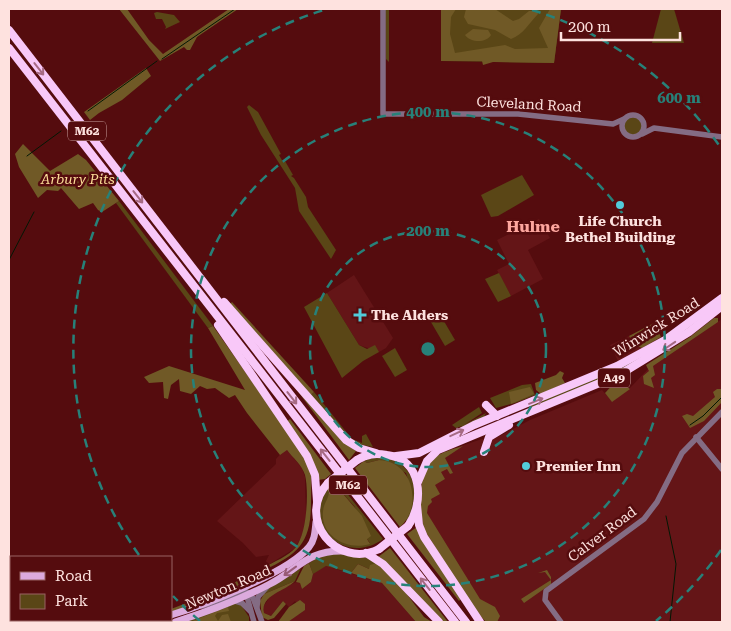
<svg xmlns="http://www.w3.org/2000/svg" width="731" height="631" viewBox="0 0 731 631" font-family="'Roboto Serif',serif">
<style>
.built{fill:#641517}
.green{fill:#5a4616}
.forest{fill:#705926}
.lines{fill:none;stroke-linecap:round;stroke-linejoin:round}
.stream{stroke:#021704;stroke-width:1}
.minor{stroke:#846c84;stroke-width:5.5}
.major{stroke:#dcaadd;stroke-width:7}
.highway{stroke:#f8c8f8;stroke-width:8}
.highway-bridge{stroke:#f8c8f8;stroke-width:8}
.oneway{stroke:#a66a83}
.oneway2{stroke:#985b76}
.ring{fill:none;stroke:#278179;stroke-width:2.5;stroke-dasharray:9 6}
.poi-dot{fill:#52cbd9;stroke:#550c0e;stroke-width:2}
.labels{text-anchor:middle;stroke-width:5;stroke-linejoin:round;paint-order:stroke}
.shield{fill:#550c0e;stroke:#cba2a0;stroke-width:1}
.shield-label{font-size:12px;font-weight:bold;fill:#fee2df}
.street-label{font-size:14px;fill:#fee2df;stroke:#550c0e}
.park-label{font-size:14px;font-style:italic;fill:#fadb96;stroke:#550c0e}
.poi-label{font-size:14px;font-weight:bold;fill:#fee2df;stroke:#550c0e;text-anchor:start}
.quarter-label{font-size:16px;font-weight:bold;fill:#fda69e;stroke:#550c0e}
.centre{fill:#278179;stroke:#550c0e;stroke-width:2.5}
.ring-label{font-size:15px;text-anchor:middle;font-weight:bold;fill:#278179;stroke:#550c0e;stroke-width:5;stroke-linejoin:round;paint-order:stroke}
</style>
<rect width="100%" height="100%" fill="#550c0e"/>
<g class="built">
<path d="M539,219L550,238L528,250L543,279L511,296L497,270L509,264L497,240Z"/>
<path d="M354,275L393,338L386,348L379,352L359,345L327,293Z"/>
<path d="M722,319V622H486L427,536L422,489L449,450L482,439L490,441L530,420L602,390L612,401L629,389L651,366Z"/>
<path d="M629,336L635,344L642,348L618,361L610,345Z"/>
<path d="M284,450H287L302,468L305,477L306,515L302,537L294,549L268,565L266,561L269,555L256,557L243,543L217,521L276,464V459Z"/>
<path d="M326,566L382,583L416,622H288L302,612L295,601L289,607L283,601L271,616L264,613L263,607L272,594L296,582L300,583L302,589L311,582L313,574L317,570Z"/>
</g>
<g class="green">
<path d="M385,9H389V62L386,59Z"/>
<path d="M441,9H561L554,63L441,61Z"/>
<path d="M661,9H674L684,43H652Z"/>
<path d="M157,12L174,15L180,22L165,29L166,27L162,19H156L154,13Z"/>
<path d="M249,105L258,112L281,154L279,155L283,162L285,161L293,175L291,176L294,178L306,197L308,207L336,250L331,259L299,211L295,188L261,135L247,107Z"/>
<circle cx="633" cy="126" r="9"/>
<path d="M522,175L534,195L498,216L491,217L481,195Z"/>
<path d="M119,201L213,326L208,328L116,203Z"/>
<path d="M499,273L511,296L498,302L485,279Z"/>
<path d="M327,293L359,345L367,349L375,345L379,352L363,361L342,378L304,307Z"/>
<path d="M716,306C662,356 597,382 530,411L528,406L587,382Z"/>
<path d="M438,311L455,340L445,346L428,317Z"/>
<path d="M395,348L407,370L395,377L382,356Z"/>
<path d="M531,384L535,395L515,403L496,408L490,398L522,385Z"/>
<path d="M314,392L352,439L362,443V436L366,434L373,447L353,443L310,396Z"/>
<path d="M479,407L482,413L464,425L486,413L484,417L457,430L462,426L456,428L452,425Z"/>
<path d="M371,458C398,454 418,472 414,500C413,508 411,515 406,522L411,490L406,473L379,460L367,463L364,461Z"/>
<path d="M338,482L383,539C343,568 300,521 329,488L330,497L323,511L370,543L367,539V528L354,506L338,488Z"/>
<path d="M332,553L370,558L377,563L369,569L358,564L351,573L326,566L313,574L309,563L324,554Z"/>
<path d="M301,568L295,581L264,594L265,591Z"/>
<path d="M239,602L249,617V622H183Z"/>
</g>
<g class="forest">
<path d="M119,9H127L149,40L163,54L229,9H238L197,37L190,50H187L184,47L160,61Z"/>
<path d="M441,9H456L451,17L450,34L455,53L505,45L515,49L548,48L539,28L550,9H561L554,63L493,62L483,65L482,61H441Z"/>
<path d="M466,9H495L513,21L519,19L529,11H537L538,14C530,22 523,35 511,39L495,30L468,24L464,17Z"/>
<path d="M473,29L488,30L491,35C486,43 471,43 465,35Z"/>
<path d="M146,68L151,76L122,100L99,113L90,120L84,112Z"/>
<path d="M23,144L50,171L78,154L86,160L119,201L102,212L98,210L93,203L79,209L61,188L58,191L47,190L38,198L19,167L15,154Z"/>
<path d="M232,302L314,392L310,396L230,304Z"/>
<path d="M714,318H718V322L653,366L655,375L651,378L654,388L644,384L643,376L649,371L646,365L690,337Z"/>
<path d="M654,323L661,337L642,348L635,345L629,336Z"/>
<path d="M213,326L310,464C312,477 311,489 311,503C311,542 299,554 264,570L263,568C273,562 289,556 296,547C307,533 309,491 305,475C302,465 293,458 287,450L280,455L247,413L235,395L229,398L215,388L207,389L200,386L191,394L180,391L179,379L171,385L168,399L164,398L163,382L149,383L144,377L169,366L245,390L208,328Z"/>
<path d="M560,371L564,373L562,378L565,383L541,394L536,390L535,383L556,375Z"/>
<path d="M617,380L630,389L612,402L605,393Z"/>
<path d="M291,382L348,445L356,451L349,460Z"/>
<path d="M530,387L534,394L511,404L509,392Z"/>
<path d="M717,389H722V402L704,421L690,428L682,416L687,414L693,416L715,397L713,392Z"/>
<path d="M290,419L331,474L325,479L318,480L286,422Z"/>
<path d="M463,446L445,458L453,473L450,474L447,469L441,472L445,479L435,485L440,494L431,499L432,502L428,506L427,513L480,599L495,607L500,616L497,622H486L473,608L424,529C419,510 417,473 434,458C442,452 453,449 463,446Z"/>
<path d="M379,460C415,462 422,508 400,527L355,468L364,461L367,463Z"/>
<path d="M338,482V488L362,516L371,536L367,539L370,544C348,551 320,537 323,511C324,502 330,498 329,488Z"/>
<path d="M417,527L461,599L459,601L407,534Z"/>
<path d="M390,548L448,622H442L378,557Z"/>
<path d="M309,563L313,574L311,582L302,589L300,583L296,582L304,566Z"/>
<path d="M377,563L403,589L424,617L432,622H416L382,583L351,573L358,564L369,569L370,565Z"/>
<path d="M547,570L551,577V584L524,603L521,599L551,580L545,572L538,573Z"/>
<path d="M255,572C241,590 195,605 171,612V609L218,591Z"/>
<path d="M295,581C286,591 260,595 264,613L271,616L283,601L286,604L274,618L268,620L262,617L260,601L264,594Z"/>
<path d="M300,600L305,604V610L288,622H278L289,607Z"/>
<path d="M228,607L229,611L217,613L215,616L218,621L222,615L228,614L231,622H190Z"/>
</g>
<g class="lines">
<g class="stream">
<path d="M162,59L235,9"/>
<path d="M88,111L157,61"/>
<path d="M27,156L61,131"/>
<path d="M9,260L34,212"/>
<path d="M690,425L703,416L722,397"/>
<path d="M666,516L676,564L670,622"/>
</g>
<g class="minor">
<path d="M383,9V114H518L613,124L624,119"/>
<circle cx="633" cy="126" r="11"/>
<path d="M642,134L654,128L722,137"/>
<path d="M696,437L722,469"/>
<path d="M246,593L254,622"/>
<path d="M235,601L242,603L250,611"/>
<path d="M202,606L247,592L253,598L262,622"/>
<path d="M257,607L258,597L267,587"/>
<path d="M561,622L545,600L546,591L644,519L657,502L682,453L722,412"/>
</g>
<g class="major">
<path d="M9,590L11,595"/>
<path d="M9,603L11,607"/>
<path d="M171,615C204,605 288,573 309,547C315,540 315,531 316,522"/>
<path d="M17,620L18,622"/>
<path d="M40,620L48,622"/>
<path d="M146,622L155,620"/>
<path d="M175,622C207,612 239,600 268,585C298,570 307,550 343,551"/>
</g>
<g class="highway">
<path d="M9,30L466,622"/>
<path d="M9,48L455,622"/>
<path d="M224,302L346,440L359,448L376,453"/>
<path d="M218,325L307,456L315,475L317,501"/>
<path d="M486,405L497,416"/>
<path d="M484,452L489,437L509,425"/>
<path d="M396,456L419,453L474,425L617,366L665,340L722,298"/>
<path d="M357,460C367,454 375,453 387,455C422,459 425,502 408,526"/>
<path d="M418,482L427,461L438,450L619,375L689,332L722,306"/>
<path d="M328,483C295,518 337,570 379,549"/>
<path d="M417,505L419,525L424,537L480,622"/>
<path d="M366,553L383,564L439,622"/>
</g>
<g class="highway-bridge">
<path d="M328,483L357,460"/>
<path d="M379,549L408,526"/>
</g>
</g>
<defs><path id="oneway-shaft" d="M-6 0H5M1.5-3L5.5 0L1.5 3" fill="none" stroke-width="1.6" stroke-linecap="round" stroke-linejoin="round" transform="scale(1.25)"/></defs>
<g class="oneway">
<use href="#oneway-shaft" transform="translate(39 69) rotate(52)"/>
<use href="#oneway-shaft" transform="translate(138 197) rotate(52)"/>
<use href="#oneway-shaft" transform="translate(669 346) rotate(146)"/>
<use href="#oneway-shaft" transform="translate(292 398) rotate(52)"/>
<use href="#oneway-shaft" transform="translate(536 401) rotate(-22)"/>
<use href="#oneway-shaft" transform="translate(457 433) rotate(-25)"/>
<use href="#oneway-shaft" transform="translate(325 455) rotate(-128)"/>
<use href="#oneway-shaft" transform="translate(425 584) rotate(-128)"/>
</g>
<use class="oneway2" href="#oneway-shaft" transform="translate(290 571) rotate(144)"/>
<g class="ring">
<circle cx="428" cy="349" r="118"/>
<circle cx="428" cy="349" r="237"/>
<path d="M721 550A355 355 0 0 1 656 621M200 621A355 355 0 0 1 173 596M139 555A355 355 0 0 1 324 10M532 10A355 355 0 0 1 721 148"/>
</g>
<g class="poi-dot">
<circle cx="620" cy="205" r="5"/>
<path d="M357.5 307.5h5v5h5v5h-5v5h-5v-5h-5v-5h5z"/>
<circle cx="526" cy="466" r="5"/>
</g>
<g class="labels">
<g class="shield">
<rect x="68" y="121.5" width="38" height="19" rx="4"/>
<rect x="598" y="368.5" width="32" height="19" rx="4"/>
<rect x="329" y="475.5" width="38" height="19" rx="4"/>
</g>
<g class="shield-label">
<text x="87" y="135">M62</text>
<text x="614" y="382">A49</text>
<text x="348" y="489">M62</text>
</g>
<g class="street-label">
<text transform="translate(529 104) rotate(3)" y="5">Cleveland Road</text>
<text transform="translate(656 327) rotate(-32)" y="5">Winwick Road</text>
<text transform="translate(602 534) rotate(-37)" y="5">Calver Road</text>
<text transform="translate(228 587) rotate(-23)" y="5">Newton Road</text>
</g>
<g class="park-label">
<text x="78" y="184">Arbury Pits</text>
</g>
<g class="poi-label">
<text x="620" y="226" text-anchor="middle">Life Church<tspan x="620" dy="16">Bethel Building</tspan></text>
<text x="371" y="320">The Alders</text>
<text x="536" y="471">Premier Inn</text>
</g>
<g class="quarter-label">
<text x="533" y="232">Hulme</text>
</g>
</g>
<circle cx="428" cy="349" r="8" class="centre"/>
<g class="ring-label">
<text x="679" y="103">600 m</text>
<text x="428" y="117">400 m</text>
<text x="428" y="236">200 m</text>
</g>
<rect width="731" height="631" fill="none" stroke="#fee2df" stroke-width="20"/>
<rect x="10" y="556" width="162" height="65" fill="#550c0e" stroke="#996262"/>
<rect x="20" y="572" width="25" height="8" fill="#dcaadd" stroke="#996262"/>
<text x="55" y="581" font-size="15" fill="#fee2df">Road</text>
<rect x="20" y="594" width="25" height="15" fill="#5a4616" stroke="#996262"/>
<text x="55" y="606" font-size="15" fill="#fee2df">Park</text>
<path d="M561 32v8h119v-8" fill="none" stroke="#fee2df" stroke-width="2.5"/>
<text x="568" y="32" font-size="15" fill="#fee2df" stroke="#550c0e" stroke-width="4" paint-order="stroke">200 m</text>
</svg>
